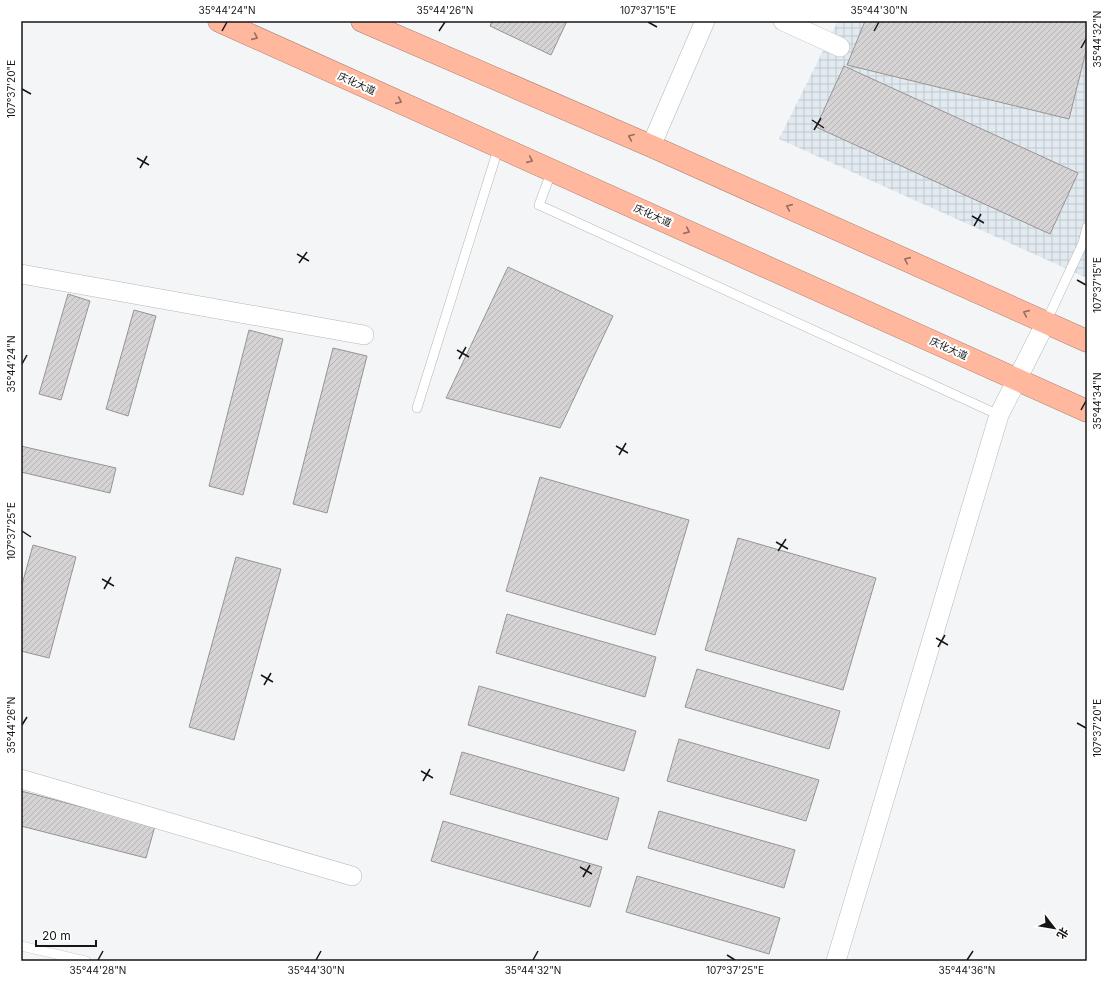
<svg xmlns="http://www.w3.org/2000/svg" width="1108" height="982" viewBox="0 0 1108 982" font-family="Inter,'Noto Sans SC',sans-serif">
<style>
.industrial{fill:url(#industrial-grid)}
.building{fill:url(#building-hatch);stroke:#979496}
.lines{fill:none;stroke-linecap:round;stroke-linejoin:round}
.lane-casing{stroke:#b4b6b8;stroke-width:10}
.street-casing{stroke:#b4b6b8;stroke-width:20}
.highway-casing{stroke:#ad7f6f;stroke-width:23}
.lane{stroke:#fff;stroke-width:9}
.street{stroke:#fff;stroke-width:19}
.highway{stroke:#ffb89e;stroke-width:22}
.oneway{stroke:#966f61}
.ticks{fill:none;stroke:#161617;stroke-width:1.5}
.labels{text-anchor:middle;stroke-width:4;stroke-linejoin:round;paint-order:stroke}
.street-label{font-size:10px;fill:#161617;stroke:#fff}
.neatline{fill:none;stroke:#161617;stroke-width:1.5}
.ticks-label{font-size:10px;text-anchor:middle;fill:#161617}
</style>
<defs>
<pattern id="industrial-grid" width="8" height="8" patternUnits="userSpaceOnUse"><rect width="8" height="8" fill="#e2eaf1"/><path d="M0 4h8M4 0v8" fill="none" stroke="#c1c8ce"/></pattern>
<pattern id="building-hatch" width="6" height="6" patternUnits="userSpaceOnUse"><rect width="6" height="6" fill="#d6d3d5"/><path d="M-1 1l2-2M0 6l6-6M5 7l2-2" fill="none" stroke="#b7b4b6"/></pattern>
</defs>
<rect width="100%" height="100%" fill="#f3f5f7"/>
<path class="industrial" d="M838,21H1087V278L779,139Z"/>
<g class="building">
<path d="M492,21H567L551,55L490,26Z"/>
<path d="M865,21H1087V47L1069,119L847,65Z"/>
<path d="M844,66L1078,173L1050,234L816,127Z"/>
<path d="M508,267L613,316L560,428L446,398Z"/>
<path d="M68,294L90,301L61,400L39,394Z"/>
<path d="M134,310L156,316L128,416L106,409Z"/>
<path d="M249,330L283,339L243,495L209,486Z"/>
<path d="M333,348L367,356L327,513L293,504Z"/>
<path d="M21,446L116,468L110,493L21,472Z"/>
<path d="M540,477L689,520L655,635L506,591Z"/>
<path d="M738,538L876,578L843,690L705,650Z"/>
<path d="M33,545L76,557L49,658L21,651V588Z"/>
<path d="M236,557L281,569L234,740L189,727Z"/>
<path d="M507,614L656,657L645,697L496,653Z"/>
<path d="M697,669L840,711L829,749L685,707Z"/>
<path d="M479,686L636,731L624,771L468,725Z"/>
<path d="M679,739L819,780L806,821L667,781Z"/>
<path d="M462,752L619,798L607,840L450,794Z"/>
<path d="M21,791L155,826L146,858L21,826Z"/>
<path d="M659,811L795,850L784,888L648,848Z"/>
<path d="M443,821L602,867L590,907L431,861Z"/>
<path d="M637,876L780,918L769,954L626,912Z"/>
</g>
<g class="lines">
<defs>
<g id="lane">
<path d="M552,170L539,205L999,415"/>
<path d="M1046,322L1083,243L1087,227"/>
<path d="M417,408L499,146"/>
<path d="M21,946L86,961"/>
</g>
<g id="street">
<path d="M783,21L840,47"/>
<path d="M651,146L705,21"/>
<path d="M21,274L364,335"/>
<path d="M21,779L352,876"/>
<path d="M836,961L999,415L1046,322"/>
</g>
<g id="highway">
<path d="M219,21L1087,411"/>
<path d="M362,21L651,146L1087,341"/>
</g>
</defs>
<use href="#lane" class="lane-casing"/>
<use href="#street" class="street-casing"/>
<use href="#highway" class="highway-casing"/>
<use href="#lane" class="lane"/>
<use href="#street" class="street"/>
<use href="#highway" class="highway"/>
</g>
<defs><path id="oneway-chevron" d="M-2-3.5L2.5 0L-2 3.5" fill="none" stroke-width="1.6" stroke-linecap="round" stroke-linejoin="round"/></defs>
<g class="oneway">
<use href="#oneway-chevron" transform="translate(255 37) rotate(24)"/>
<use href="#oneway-chevron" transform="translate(399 101) rotate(24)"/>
<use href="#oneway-chevron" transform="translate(631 137) rotate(-157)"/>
<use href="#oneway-chevron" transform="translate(530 160) rotate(24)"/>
<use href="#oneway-chevron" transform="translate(789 207) rotate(-156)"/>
<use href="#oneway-chevron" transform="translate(687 231) rotate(24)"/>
<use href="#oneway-chevron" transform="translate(907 260) rotate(-156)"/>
<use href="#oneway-chevron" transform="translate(1026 313) rotate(-156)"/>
</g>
<path class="ticks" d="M648,22L657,27M222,31L227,22M439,31L445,22M874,31L879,22M1081,48L1086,39M22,89L31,94M812,120L824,128M814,130L821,118M137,158L149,165M140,168L147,156M972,216L984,223M974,226L981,214M297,254L309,261M299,263L307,252M1077,280L1086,285M457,350L469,357M459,359L466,347M22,364L27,355M1081,410L1086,401M616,446L628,453M619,455L626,443M22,531L31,537M776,542L788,549M778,551L786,539M102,579L114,586M104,589L111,577M936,638L948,645M938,647L945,635M261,675L273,682M264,685L271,673M1077,723L1086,728M22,725L27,717M421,771L433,778M423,781L430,769M580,867L592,874M583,877L590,865M727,955L735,960M98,960L103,951M316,960L321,951M533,960L538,951M967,960L973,951"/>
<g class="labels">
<g class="street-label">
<text transform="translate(357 83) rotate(24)" y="4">庆化大道</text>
<text transform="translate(653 215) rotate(24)" y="4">庆化大道</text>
<text transform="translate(949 348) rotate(24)" y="4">庆化大道</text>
</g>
</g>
<rect width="1108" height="982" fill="none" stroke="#ffffff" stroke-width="44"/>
<g transform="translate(1054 928) rotate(121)" stroke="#ffffff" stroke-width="3" paint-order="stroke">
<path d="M0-3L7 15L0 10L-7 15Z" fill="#161617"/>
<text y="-6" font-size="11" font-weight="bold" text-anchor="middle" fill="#161617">北</text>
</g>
<path d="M36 940v6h60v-6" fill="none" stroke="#161617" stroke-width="2"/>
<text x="42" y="940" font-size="12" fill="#161617" stroke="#ffffff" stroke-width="3" paint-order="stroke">20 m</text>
<rect x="22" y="22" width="1064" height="938" class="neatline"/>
<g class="ticks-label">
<text x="227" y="14">35°44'24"N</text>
<text x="445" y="14">35°44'26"N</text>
<text x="648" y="14">107°37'15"E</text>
<text x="879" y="14">35°44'30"N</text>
<text transform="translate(1097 39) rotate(-90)" y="4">35°44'32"N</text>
<text transform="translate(11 89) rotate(-90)" y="4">107°37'20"E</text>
<text transform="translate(1097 285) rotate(-90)" y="4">107°37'15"E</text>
<text transform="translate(11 364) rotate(-90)" y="4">35°44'24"N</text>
<text transform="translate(1097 401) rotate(-90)" y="4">35°44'34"N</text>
<text transform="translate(11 531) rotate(-90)" y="4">107°37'25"E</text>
<text transform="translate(11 725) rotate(-90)" y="4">35°44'26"N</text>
<text transform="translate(1097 728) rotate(-90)" y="4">107°37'20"E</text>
<text x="98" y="974">35°44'28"N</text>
<text x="316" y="974">35°44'30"N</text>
<text x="533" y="974">35°44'32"N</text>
<text x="735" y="974">107°37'25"E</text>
<text x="967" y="974">35°44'36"N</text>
</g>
</svg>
